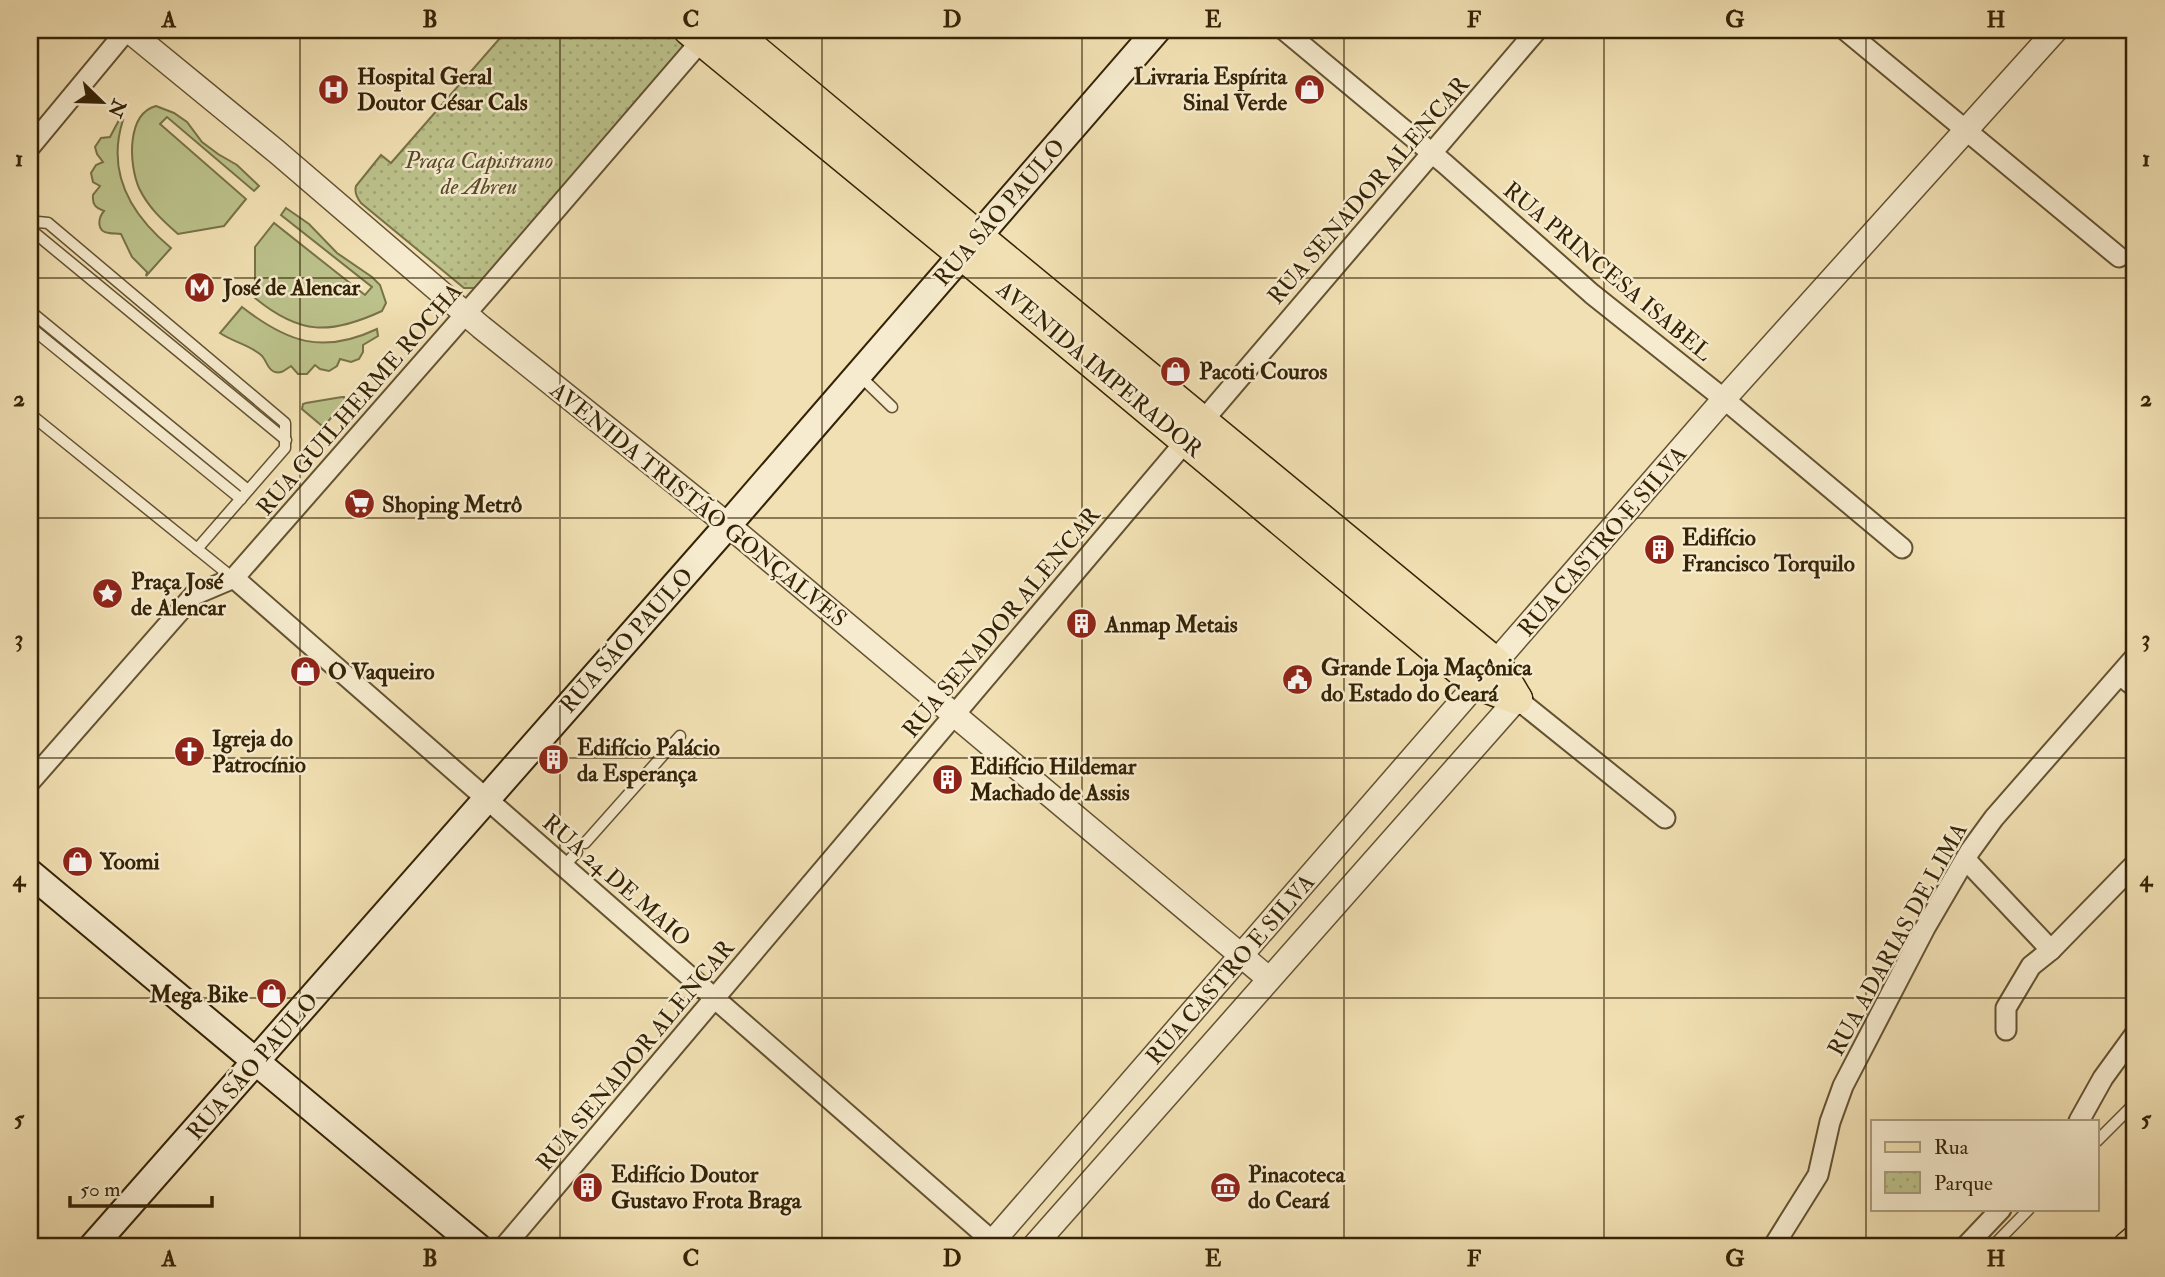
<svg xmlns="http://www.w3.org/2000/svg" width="2165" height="1277" viewBox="0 0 2165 1277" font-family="'IM FELL Double Pica',serif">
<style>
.green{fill:#bcc28b;stroke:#787248;stroke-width:2}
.park{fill:url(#park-dots);stroke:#787248;stroke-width:2}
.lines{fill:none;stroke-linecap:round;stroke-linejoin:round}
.service-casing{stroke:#645231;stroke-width:13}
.minor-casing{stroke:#645231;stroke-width:23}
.tertiary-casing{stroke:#645231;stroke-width:26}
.secondary-casing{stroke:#352306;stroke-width:30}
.primary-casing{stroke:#352306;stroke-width:33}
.service{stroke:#f6ebce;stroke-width:10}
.minor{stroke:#f6ebce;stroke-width:19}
.tertiary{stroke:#f6ebce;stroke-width:23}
.secondary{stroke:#f6ebce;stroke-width:26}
.primary{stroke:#f1e0b3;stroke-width:30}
.grid{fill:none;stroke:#352306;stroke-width:2;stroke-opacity:0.55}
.labels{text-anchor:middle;stroke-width:5;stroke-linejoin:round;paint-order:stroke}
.poi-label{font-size:23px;font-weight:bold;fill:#352306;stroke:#f6ebce;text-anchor:start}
.park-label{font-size:23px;font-style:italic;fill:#574b27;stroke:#f6ebce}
.street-label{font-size:23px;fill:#352306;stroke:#f6ebce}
.neatline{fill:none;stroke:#352306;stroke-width:2.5}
.grid-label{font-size:23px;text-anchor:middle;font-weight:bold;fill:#352306}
</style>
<defs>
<pattern id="park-dots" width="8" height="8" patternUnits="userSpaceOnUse" patternTransform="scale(1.75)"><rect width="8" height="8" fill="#bcc28b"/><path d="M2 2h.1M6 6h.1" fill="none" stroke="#a2a676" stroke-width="1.8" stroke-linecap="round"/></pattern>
</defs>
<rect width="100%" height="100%" fill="#f1e0b3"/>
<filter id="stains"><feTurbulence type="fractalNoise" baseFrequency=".00286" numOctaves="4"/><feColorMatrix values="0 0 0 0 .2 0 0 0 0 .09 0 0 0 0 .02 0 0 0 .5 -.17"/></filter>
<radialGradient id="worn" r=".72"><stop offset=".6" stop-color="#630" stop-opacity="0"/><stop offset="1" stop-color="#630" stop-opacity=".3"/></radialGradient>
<g class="green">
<path d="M156,106L174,113L187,122L202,142L218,154L237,165L259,186L254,191L167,117L160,124L246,199L224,226L178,234C162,220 148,207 139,188C129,165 126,114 156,106Z"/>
<path d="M119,120H123C106,173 131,215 171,248L146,276L147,272L132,257L121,234C117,233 113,234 109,233C96,232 98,218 104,211C96,208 92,205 93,195L100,186L93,182L91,173L96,165L103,162L97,154L95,147L101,138L110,137Z"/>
<path d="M286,208L309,224L337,253L372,277L380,285L386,303L382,311C330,335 300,335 255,298V247L274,223L365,295L372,287L281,215Z"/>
<path d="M242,307C287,342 322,355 377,329L378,336L363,345V352L359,359L351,362L340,359L337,366L329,371L320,369L315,365L307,374H298L291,366C286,369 282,374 275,372C267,370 267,360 261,355C250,345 233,342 220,333Z"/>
<path d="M342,397H344L345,402L324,426L321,425L302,409L303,404L306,403Z"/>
</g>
<path class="park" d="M507,30H673L681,37L683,48L479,285L474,288H464L361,203C357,198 354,193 356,186L381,155L391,163Z"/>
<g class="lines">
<defs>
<g id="service">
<path d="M30,225L38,222L48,223L285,423V448L197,549"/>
<path d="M30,229L286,440"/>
<path d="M30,311L248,490"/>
<path d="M30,327L241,499"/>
<path d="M861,377L892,407"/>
<path d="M30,414L233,578"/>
<path d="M585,843L680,736"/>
<path d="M564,866L577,852"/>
<path d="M2097,1141L2135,1103"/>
<path d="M1992,1247L2029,1209"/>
</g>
<g id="minor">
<path d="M1284,30L1445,164L1592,294L1724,399L1902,548"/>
<path d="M1845,30L2119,257"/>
<path d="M30,147L127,30"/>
<path d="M234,578L999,1247"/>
<path d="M2120,675L2135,687"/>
<path d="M1517,699L1665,818"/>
<path d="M30,782L194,595L234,578L490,286L707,34"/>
<path d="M1966,860L2051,950"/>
<path d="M2006,1030V1008L2031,966L2051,950L2135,864"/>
<path d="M2079,1121L2103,1078L2135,1034"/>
<path d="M504,1247L1213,409L1537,30"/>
<path d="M1773,1247L1818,1175L1830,1122L1843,1086L1925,928L1970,851L1994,818L2135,657"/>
<path d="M1965,1247L2001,1209"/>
</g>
<g id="tertiary">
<path d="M128,30L277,152L481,327L728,525L1268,978"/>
<path d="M988,1247L1724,399L2056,30"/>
<path d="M1033,1247L1517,699"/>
</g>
<g id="secondary">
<path d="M30,873L478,1247"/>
<path d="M92,1247L728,525L1157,30"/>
</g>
<g id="primary">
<path d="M689,30L977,267L1477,684L1517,699"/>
<path d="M731,30L992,248L1496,663L1517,699"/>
<path d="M2128,1247L2135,1241"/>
</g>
</defs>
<use href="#service" class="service-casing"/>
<use href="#minor" class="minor-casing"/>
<use href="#tertiary" class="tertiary-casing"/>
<use href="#secondary" class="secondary-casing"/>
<use href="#primary" class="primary-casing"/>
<use href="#service" class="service"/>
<use href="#minor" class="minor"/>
<use href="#tertiary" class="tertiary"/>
<use href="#secondary" class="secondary"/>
<use href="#primary" class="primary"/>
</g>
<path class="grid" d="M300,30V1247M560,30V1247M822,30V1247M1082,30V1247M1344,30V1247M1604,30V1247M1866,30V1247M30,278H2135M30,518H2135M30,758H2135M30,998H2135"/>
<defs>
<symbol id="hospital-disc" viewBox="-11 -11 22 22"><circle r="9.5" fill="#8f2418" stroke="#f6ebce"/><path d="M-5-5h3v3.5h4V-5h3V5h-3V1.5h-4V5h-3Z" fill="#fff"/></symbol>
<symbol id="shop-disc" viewBox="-11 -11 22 22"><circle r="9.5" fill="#8f2418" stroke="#f6ebce"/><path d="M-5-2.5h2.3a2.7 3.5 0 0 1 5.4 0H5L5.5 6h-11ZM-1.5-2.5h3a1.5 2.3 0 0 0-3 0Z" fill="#fff"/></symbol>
<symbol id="metro-disc" viewBox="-11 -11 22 22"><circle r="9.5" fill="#8f2418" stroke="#f6ebce"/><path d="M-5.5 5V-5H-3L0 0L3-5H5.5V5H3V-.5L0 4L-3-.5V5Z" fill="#fff"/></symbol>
<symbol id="supermarket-disc" viewBox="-11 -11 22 22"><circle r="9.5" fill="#8f2418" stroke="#f6ebce"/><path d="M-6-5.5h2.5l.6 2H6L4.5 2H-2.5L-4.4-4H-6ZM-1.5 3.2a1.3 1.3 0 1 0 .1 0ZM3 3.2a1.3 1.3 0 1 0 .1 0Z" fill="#fff"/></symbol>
<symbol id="building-disc" viewBox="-11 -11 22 22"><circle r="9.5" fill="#8f2418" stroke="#f6ebce"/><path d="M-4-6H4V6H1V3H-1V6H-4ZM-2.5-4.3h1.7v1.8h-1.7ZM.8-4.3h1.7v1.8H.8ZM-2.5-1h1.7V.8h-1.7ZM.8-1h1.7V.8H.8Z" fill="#fff"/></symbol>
<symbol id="sight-disc" viewBox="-11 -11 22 22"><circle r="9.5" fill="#8f2418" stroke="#f6ebce"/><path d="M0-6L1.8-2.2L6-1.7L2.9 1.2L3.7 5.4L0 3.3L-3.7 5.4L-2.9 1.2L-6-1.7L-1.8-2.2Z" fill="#fff"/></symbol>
<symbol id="civic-disc" viewBox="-11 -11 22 22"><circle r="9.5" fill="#8f2418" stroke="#f6ebce"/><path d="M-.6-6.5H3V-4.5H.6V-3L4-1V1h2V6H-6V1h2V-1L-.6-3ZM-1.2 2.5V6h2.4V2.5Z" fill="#fff"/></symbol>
<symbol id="church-disc" viewBox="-11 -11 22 22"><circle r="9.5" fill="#8f2418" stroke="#f6ebce"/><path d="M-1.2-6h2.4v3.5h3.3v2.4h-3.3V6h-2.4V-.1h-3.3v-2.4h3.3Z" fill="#fff"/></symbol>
<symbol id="museum-disc" viewBox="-11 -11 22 22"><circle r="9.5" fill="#8f2418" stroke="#f6ebce"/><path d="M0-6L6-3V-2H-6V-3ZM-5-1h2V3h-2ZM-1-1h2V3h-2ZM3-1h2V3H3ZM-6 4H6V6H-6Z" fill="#fff"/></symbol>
</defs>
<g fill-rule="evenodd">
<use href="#hospital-disc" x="316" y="72" width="35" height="35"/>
<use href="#shop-disc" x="1292" y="72" width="35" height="35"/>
<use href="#metro-disc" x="182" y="270" width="35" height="35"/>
<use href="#shop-disc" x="1158" y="354" width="35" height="35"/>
<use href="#supermarket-disc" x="342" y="486" width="35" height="35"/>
<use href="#building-disc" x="1642" y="532" width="35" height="35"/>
<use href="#sight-disc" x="90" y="576" width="35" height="35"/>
<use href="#building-disc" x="1064" y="606" width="35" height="35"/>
<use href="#shop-disc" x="288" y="654" width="35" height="35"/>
<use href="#civic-disc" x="1280" y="662" width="35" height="35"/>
<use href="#church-disc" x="172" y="734" width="35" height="35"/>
<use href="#building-disc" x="536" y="742" width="35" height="35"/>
<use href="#building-disc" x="930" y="762" width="35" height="35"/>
<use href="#shop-disc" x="60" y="844" width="35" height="35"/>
<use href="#shop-disc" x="254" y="976" width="35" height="35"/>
<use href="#building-disc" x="570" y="1170" width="35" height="35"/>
<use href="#museum-disc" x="1208" y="1170" width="35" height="35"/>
</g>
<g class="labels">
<g class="poi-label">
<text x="357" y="84">Hospital Geral<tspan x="357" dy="26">Doutor César Cals</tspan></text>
<text x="1287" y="84" text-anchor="end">Livraria Espírita<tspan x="1287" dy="26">Sinal Verde</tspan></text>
<text x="223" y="295">José de Alencar</text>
<text x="1199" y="379">Pacoti Couros</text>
<text x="382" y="512">Shoping Metrô</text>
<text x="1682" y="545">Edifício<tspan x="1682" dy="26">Francisco Torquilo</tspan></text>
<text x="131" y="589">Praça José<tspan x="131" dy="26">de Alencar</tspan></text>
<text x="1105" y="632">Anmap Metais</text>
<text x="1321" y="675">Grande Loja Maçônica<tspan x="1321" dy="26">do Estado do Ceará</tspan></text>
<text x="328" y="679">O Vaqueiro</text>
<text x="212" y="746">Igreja do<tspan x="212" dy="26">Patrocínio</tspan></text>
<text x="577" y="755">Edifício Palácio<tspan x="577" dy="26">da Esperança</tspan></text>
<text x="970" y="774">Edifício Hildemar<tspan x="970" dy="26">Machado de Assis</tspan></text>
<text x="100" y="869">Yoomi</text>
<text x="248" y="1002" text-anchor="end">Mega Bike</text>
<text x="611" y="1182">Edifício Doutor<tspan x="611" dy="26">Gustavo Frota Braga</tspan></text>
<text x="1248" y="1182">Pinacoteca<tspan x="1248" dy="26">do Ceará</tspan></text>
</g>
<g class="park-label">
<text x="479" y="168">Praça Capistrano<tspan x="479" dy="26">de Abreu</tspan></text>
</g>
<g class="street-label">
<text transform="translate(1368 190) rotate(-49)" y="8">RUA SENADOR ALENCAR</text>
<text transform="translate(999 212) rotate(-49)" y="8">RUA SÃO PAULO</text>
<text transform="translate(1608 271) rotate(40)" y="8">RUA PRINCESA ISABEL</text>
<text transform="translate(1100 369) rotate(40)" y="8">AVENIDA IMPERADOR</text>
<text transform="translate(359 399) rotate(-49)" y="8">RUA GUILHERME ROCHA</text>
<text transform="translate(699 504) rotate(39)" y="8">AVENIDA TRISTÃO GONÇALVES</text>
<text transform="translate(1602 541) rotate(-49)" y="8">RUA CASTRO E SILVA</text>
<text transform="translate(1001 622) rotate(-50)" y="8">RUA SENADOR ALENCAR</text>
<text transform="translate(626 640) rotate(-48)" y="8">RUA SÃO PAULO</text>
<text transform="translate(617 880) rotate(41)" y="8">RUA 24 DE MAIO</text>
<text transform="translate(1897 939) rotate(-61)" y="8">RUA ADARIAS DE LIMA</text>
<text transform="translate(1230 969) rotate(-49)" y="8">RUA CASTRO E SILVA</text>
<text transform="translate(635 1055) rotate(-50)" y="8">RUA SENADOR ALENCAR</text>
<text transform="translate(252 1066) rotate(-49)" y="8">RUA SÃO PAULO</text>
</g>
</g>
<rect width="2165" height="1277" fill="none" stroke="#f1e0b3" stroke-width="77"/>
<rect x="1871" y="1120" width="228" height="91" fill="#f6ebce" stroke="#a99b7e" stroke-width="2"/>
<rect x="1885" y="1142" width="35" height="10" fill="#f1e0b3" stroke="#a99b7e" stroke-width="2"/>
<text x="1934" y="1154" font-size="21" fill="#352306">Rua</text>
<rect x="1885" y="1172" width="35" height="21" fill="url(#park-dots)" stroke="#a99b7e" stroke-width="2"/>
<text x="1934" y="1190" font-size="21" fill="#352306">Parque</text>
<g transform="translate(102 102) rotate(113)" stroke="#f6ebce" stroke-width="5" paint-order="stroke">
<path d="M0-5L12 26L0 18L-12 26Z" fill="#352306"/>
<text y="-10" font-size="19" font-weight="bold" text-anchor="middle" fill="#352306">N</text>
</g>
<path d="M70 1196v10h142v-10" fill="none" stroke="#352306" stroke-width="3.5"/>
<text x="80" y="1196" font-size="21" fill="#352306" stroke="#f6ebce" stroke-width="5" paint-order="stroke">50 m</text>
<rect x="38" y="38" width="2088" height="1200" class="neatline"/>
<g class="grid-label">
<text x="169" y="27">A</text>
<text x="430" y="27">B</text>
<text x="691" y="27">C</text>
<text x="952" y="27">D</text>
<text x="1213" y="27">E</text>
<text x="1474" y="27">F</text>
<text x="1735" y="27">G</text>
<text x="1996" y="27">H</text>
<text x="19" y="166">1</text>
<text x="2146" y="166">1</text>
<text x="19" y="406">2</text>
<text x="2146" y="406">2</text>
<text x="19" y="646">3</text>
<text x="2146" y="646">3</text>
<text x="19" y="886">4</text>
<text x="2146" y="886">4</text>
<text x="19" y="1126">5</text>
<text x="2146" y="1126">5</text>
<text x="169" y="1266">A</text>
<text x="430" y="1266">B</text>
<text x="691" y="1266">C</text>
<text x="952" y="1266">D</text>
<text x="1213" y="1266">E</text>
<text x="1474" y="1266">F</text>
<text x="1735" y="1266">G</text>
<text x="1996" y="1266">H</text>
</g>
<rect width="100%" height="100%" filter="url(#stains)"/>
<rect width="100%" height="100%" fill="url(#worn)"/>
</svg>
